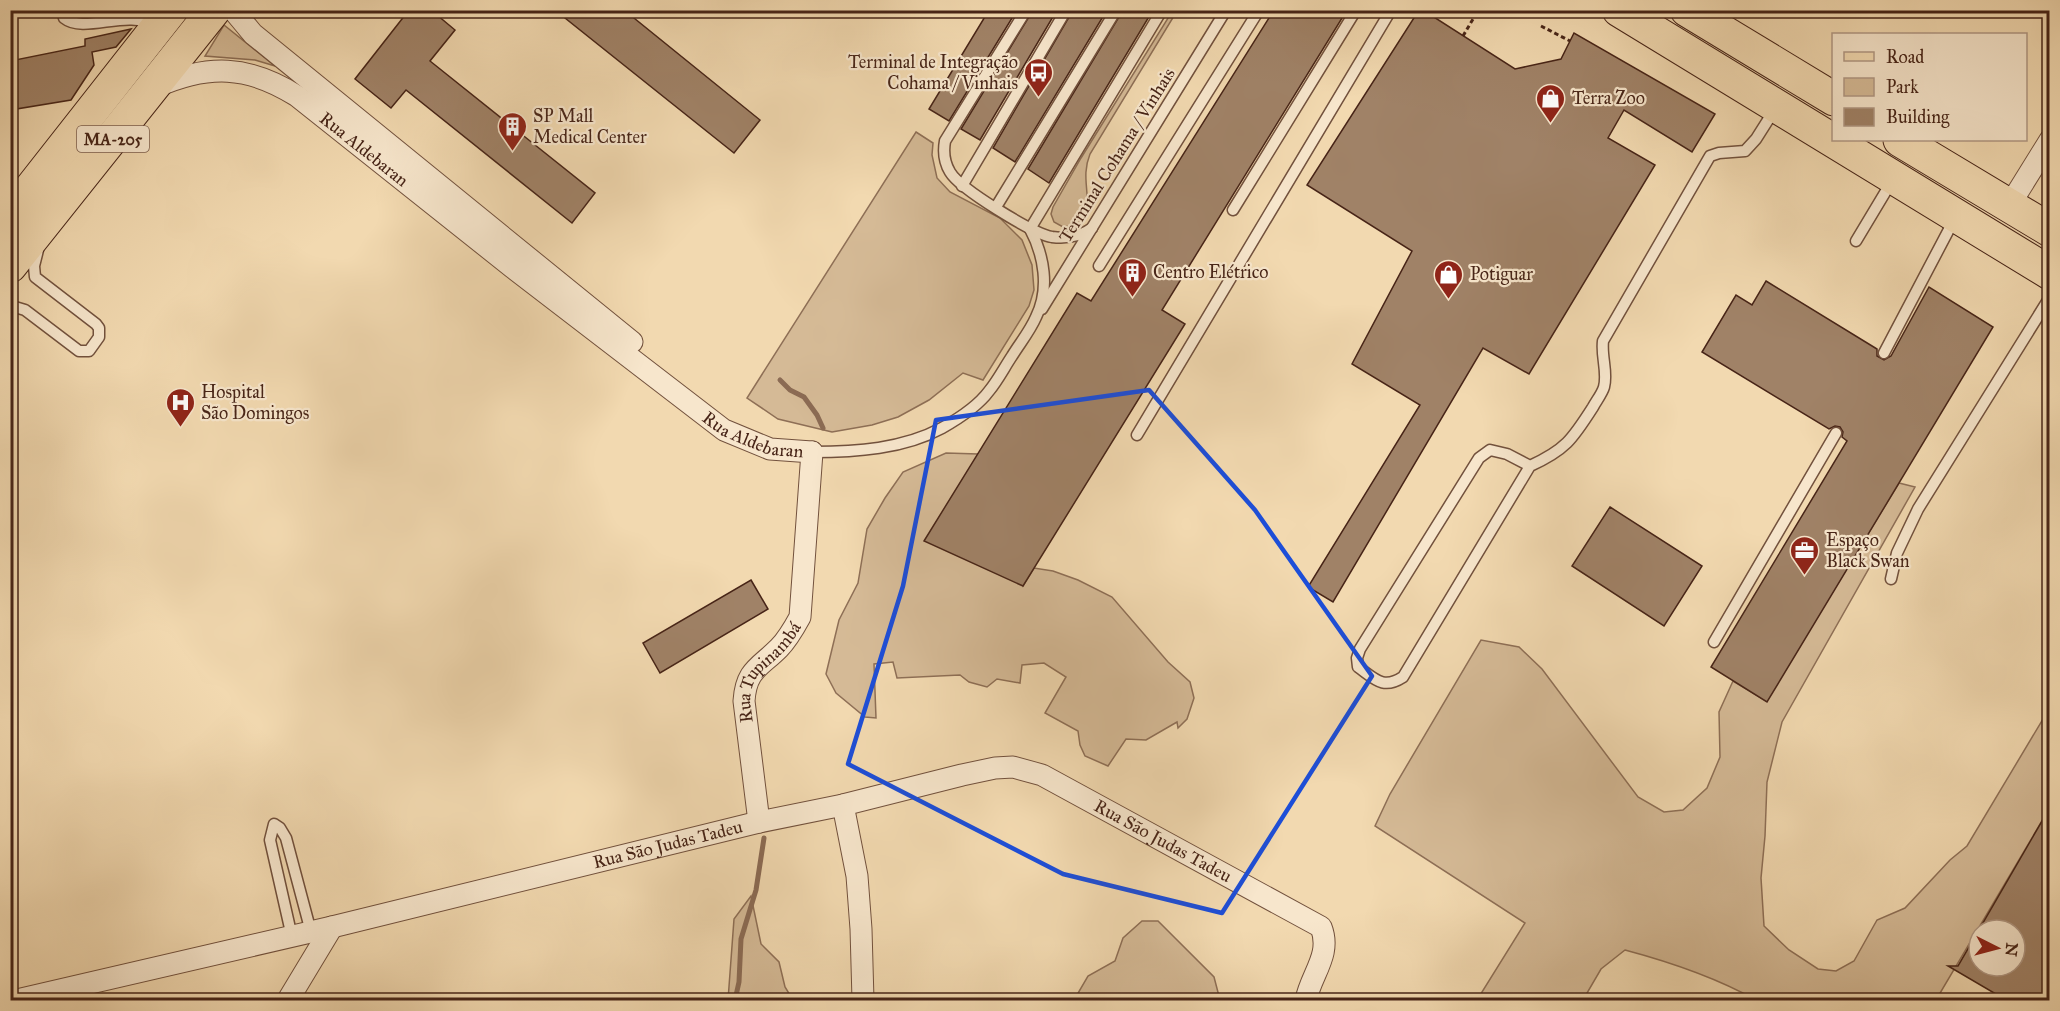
<svg xmlns="http://www.w3.org/2000/svg" width="2060" height="1011" viewBox="0 0 2060 1011" font-family="'IM FELL Great Primer',serif">
<style>
.green{fill:#d5ba96;stroke:#8e6f56;stroke-width:1.5}
.lines{fill:none;stroke-linecap:round;stroke-linejoin:round}
.stream{stroke:#8b6b54;stroke-width:5}
.building{fill:#a08267;stroke:#472417;stroke-width:1.5;fill-rule:evenodd}
.lane-casing{stroke:#72513d;stroke-width:13}
.street-casing{stroke:#72513d;stroke-width:23}
.primary-casing{stroke:#472417;stroke-width:35}
.path{stroke:#472417;stroke-width:3;stroke-dasharray:4.5 3;stroke-linecap:butt}
.lane{stroke:#f7e6cc;stroke-width:10}
.street{stroke:#f7e6cc;stroke-width:21}
.primary{stroke:#f2d9b0;stroke-width:33}
.marked{fill:none;stroke:#1d4ed8;stroke-width:4.5;stroke-linejoin:round}
.labels{text-anchor:middle;stroke-width:4.5;stroke-linejoin:round;paint-order:stroke}
.shield{fill:#f7e6cc;stroke:#7c5e4d;stroke-width:1.5}
.shield-label{font-size:16px;font-weight:bold;fill:#472417}
.poi-label{font-size:18px;fill:#472417;stroke:#f7e6cc;text-anchor:start}
.street-label{font-size:18px;fill:#472417;stroke:#f7e6cc}
</style>
<rect width="100%" height="100%" fill="#f2d9b0"/>
<filter id="stains"><feTurbulence type="fractalNoise" baseFrequency=".00333" numOctaves="4"/><feColorMatrix values="0 0 0 0 .2 0 0 0 0 .09 0 0 0 0 .02 0 0 0 .5 -.17"/></filter>
<radialGradient id="worn" r=".72"><stop offset=".6" stop-color="#630" stop-opacity="0"/><stop offset="1" stop-color="#630" stop-opacity=".3"/></radialGradient>
<g class="green">
<path d="M1173,10L1177,11L1090,154C1078,184 1098,201 1077,225L1063,227L1054,222L1051,214L1053,207L1081,158Z"/>
<path d="M224,25L275,66L255,60L205,56Z"/>
<path d="M916,132L933,143L932,155L937,178L950,192L1000,218L1022,240L1032,265L1034,290L1029,306L983,380L963,373L929,400L898,417L872,425L832,432L778,419L747,398Z"/>
<path d="M946,453L978,454L1023,586L1034,568L1053,571L1078,580L1112,597L1168,662L1190,682L1194,698L1187,719L1178,728L1177,722L1146,740L1126,739L1108,766L1085,756L1080,745L1078,731L1045,713L1066,677L1044,663L1022,665L1020,683L997,679L987,687L969,682L960,675L897,678L893,662L874,664L876,718L865,717L836,693L826,674L839,620L858,583L867,529L885,498L903,472Z"/>
<path d="M1899,483L1915,487L1782,722L1767,782L1765,836L1761,878L1764,926L1789,950L1818,969L1836,971L1854,961L1877,920L1905,908L1950,860L1967,846L2049,709V809L1936,1000H1756C1715,977 1670,962 1625,950L1601,969L1583,1000H1477L1525,923L1375,826L1390,794L1481,640L1519,647L1542,669L1638,797L1664,812L1683,810L1707,788L1720,757L1719,712L1733,681L1766,701Z"/>
<path d="M751,896L761,944L779,962L785,987L793,1000H728L734,919Z"/>
<path d="M1142,921H1158L1214,977L1220,1000H1074L1088,976L1115,961L1123,938Z"/>
</g>
<g class="lines">
<g class="stream">
<path d="M780,380L790,390L804,397L817,415L823,428"/>
<path d="M735,1000L739,982L741,939L756,890L764,838"/>
</g>
</g>
<g class="building">
<path d="M409,10H431L455,30L430,61L595,193L572,223L406,90L391,108L355,79Z"/>
<path d="M555,10H624L760,120L734,153Z"/>
<path d="M989,10H1017L949,121L929,109Z"/>
<path d="M1033,10H1057L980,140L961,129Z"/>
<path d="M1073,10H1107L1015,162L993,148Z"/>
<path d="M1123,10H1153L1049,183L1028,169Z"/>
<path d="M1274,10H1347L1162,310L1185,324L1023,586L924,541L1077,293L1091,301Z"/>
<path d="M1419,10H1423L1515,69L1561,59L1574,33L1715,114L1692,152L1624,110L1608,138L1655,165L1529,374L1483,348L1333,602L1308,587L1420,405L1352,364L1412,251L1307,185Z"/>
<path d="M131,29L116,47L92,52L94,65L71,100L10,110V61L85,46V39Z"/>
<path d="M1766,281L1877,349V356L1884,360L1891,356L1929,287L1993,327L1767,702L1711,667L1847,441L1842,437L1843,432L1840,427L1835,426L1829,429L1702,352L1736,295L1752,305Z"/>
<path d="M1610,507L1702,566L1664,626L1572,566Z"/>
<path d="M751,580L768,609L660,673L643,643Z"/>
<path d="M2049,809V1000H2006L1948,966H1958ZM1979,930H2015V966H1979Z"/>
</g>
<g class="lines">
<defs>
<g id="lane">
<path d="M62,10L64,18C85,35 130,7 154,27"/>
<path d="M1026,10L945,141C943,152 944,162 950,172C960,189 1032,233 1052,237C1067,239 1079,237 1092,228"/>
<path d="M962,186L1066,10"/>
<path d="M996,207L1116,10"/>
<path d="M1233,210L1356,10"/>
<path d="M1030,229L1162,10"/>
<path d="M1856,241L1892,181"/>
<path d="M1099,266L1259,10"/>
<path d="M1042,309L1226,10"/>
<path d="M10,310L15,307L25,310L79,351H89L99,337V328L96,324L35,277L34,266L38,250"/>
<path d="M1884,353L1955,218"/>
<path d="M1137,435L1391,10"/>
<path d="M812,452C856,452 903,449 942,428C958,419 978,406 989,391C998,380 1004,368 1012,356C1020,343 1030,331 1036,317C1050,289 1044,255 1030,229"/>
<path d="M1530,466L1403,677C1383,690 1375,679 1358,667L1357,658L1360,649L1479,458L1490,450L1507,454L1530,466C1565,450 1572,440 1593,407C1596,401 1602,394 1604,387C1608,372 1601,357 1603,341L1710,156L1719,153L1745,151L1756,139L1775,109"/>
<path d="M1891,579L1897,553L1918,509L2050,297"/>
<path d="M1714,642L1836,433"/>
<path d="M292,937L270,840L274,824L280,828L286,838L311,932"/>
</g>
<g id="street">
<path d="M233,10L253,34L632,342"/>
<path id="s1" d="M156,87C208,64 248,65 297,96L512,267L724,430L770,449L812,452"/>
<path d="M2009,206L2050,140"/>
<path d="M843,805L857,876L861,929L863,1000"/>
<path id="s2" d="M759,822L744,701C746,670 759,668 779,648C788,639 794,628 800,617L812,452"/>
<path id="s3" d="M17,1000L332,927L759,822L843,805L962,775L995,768L1013,767L1042,775L1321,927C1332,955 1311,974 1306,1000"/>
<path d="M288,1000L332,927"/>
</g>
<g id="primary">
<path d="M1619,10L2050,273"/>
<path d="M1687,10L1834,99"/>
<path d="M1900,140L2050,230"/>
<path d="M10,215L171,10"/>
<path d="M10,266L214,10"/>
</g>
</defs>
<use href="#lane" class="lane-casing"/>
<use href="#street" class="street-casing"/>
<use href="#primary" class="primary-casing"/>
<g class="path">
<path d="M1541,26L1570,41"/>
<path d="M1463,36L1476,14"/>
</g>
<use href="#lane" class="lane"/>
<use href="#street" class="street"/>
<use href="#primary" class="primary"/>
</g>
<path class="marked" d="M1149,390L1255,510L1372,676L1222,913L1063,874L848,764L903,586L936,420Z"/>
<defs>
<symbol id="bus-pin" viewBox="-11 -11 22 30"><path d="M0 17L-7.5 6A9.5 9.5 0 1 1 7.5 6Z" fill="#8f2418" stroke="#f7e6cc"/><path d="M-5-6H5V4H4V6H2V4H-2V6H-4V4H-5ZM-3.5-4V0h7V-4ZM-3.5 1.2v1.5H-2V1.2ZM2 1.2v1.5H3.5V1.2Z" fill="#fff"/></symbol>
<symbol id="shop-pin" viewBox="-11 -11 22 30"><path d="M0 17L-7.5 6A9.5 9.5 0 1 1 7.5 6Z" fill="#8f2418" stroke="#f7e6cc"/><path d="M-5-2.5h2.3a2.7 3.5 0 0 1 5.4 0H5L5.5 6h-11ZM-1.5-2.5h3a1.5 2.3 0 0 0-3 0Z" fill="#fff"/></symbol>
<symbol id="building-pin" viewBox="-11 -11 22 30"><path d="M0 17L-7.5 6A9.5 9.5 0 1 1 7.5 6Z" fill="#8f2418" stroke="#f7e6cc"/><path d="M-4-6H4V6H1V3H-1V6H-4ZM-2.5-4.3h1.7v1.8h-1.7ZM.8-4.3h1.7v1.8H.8ZM-2.5-1h1.7V.8h-1.7ZM.8-1h1.7V.8H.8Z" fill="#fff"/></symbol>
<symbol id="hospital-pin" viewBox="-11 -11 22 30"><path d="M0 17L-7.5 6A9.5 9.5 0 1 1 7.5 6Z" fill="#8f2418" stroke="#f7e6cc"/><path d="M-5-5h3v3.5h4V-5h3V5h-3V1.5h-4V5h-3Z" fill="#fff"/></symbol>
<symbol id="office-pin" viewBox="-11 -11 22 30"><path d="M0 17L-7.5 6A9.5 9.5 0 1 1 7.5 6Z" fill="#8f2418" stroke="#f7e6cc"/><path d="M-6-3h4V-5.5h4V-3h4V5H-6ZM-1-4.5V-3h2v-1.5ZM-6 0V1H6V0Z" fill="#fff"/></symbol>
</defs>
<g fill-rule="evenodd">
<use href="#bus-pin" x="1022" y="56" width="33" height="45"/>
<use href="#shop-pin" x="1534" y="82" width="33" height="45"/>
<use href="#building-pin" x="496" y="110" width="33" height="45"/>
<use href="#building-pin" x="1116" y="256" width="33" height="45"/>
<use href="#shop-pin" x="1432" y="258" width="33" height="45"/>
<use href="#hospital-pin" x="164" y="386" width="33" height="45"/>
<use href="#office-pin" x="1788" y="534" width="33" height="45"/>
</g>
<g class="labels">
<rect class="shield" x="77" y="126" width="72" height="26" rx="4.5"/>
<g class="shield-label">
<text x="113" y="145">MA-205</text>
</g>
<g class="poi-label">
<text x="1018" y="68" text-anchor="end">Terminal de Integração<tspan x="1018" dy="21">Cohama / Vinhais</tspan></text>
<text x="1572" y="104">Terra Zoo</text>
<text x="533" y="122">SP Mall<tspan x="533" dy="21">Medical Center</tspan></text>
<text x="1153" y="278">Centro Elétrico</text>
<text x="1470" y="280">Potiguar</text>
<text x="201" y="398">Hospital<tspan x="201" dy="21">São Domingos</tspan></text>
<text x="1826" y="546">Espaço<tspan x="1826" dy="21">Black Swan</tspan></text>
</g>
<g class="street-label">
<text dy="6" stroke="none"><textPath href="#s1" startOffset="234">Rua Aldebaran</textPath></text>
<text transform="translate(1117 155) rotate(-58)" y="6">Terminal Cohama / Vinhais</text>
<text dy="6" stroke="none"><textPath href="#s1" startOffset="720">Rua Aldebaran</textPath></text>
<text dy="6" stroke="none"><textPath href="#s2" startOffset="159">Rua Tupinambá</textPath></text>
<text dy="6" stroke="none"><textPath href="#s3" startOffset="1191">Rua São Judas Tadeu</textPath></text>
<text dy="6" stroke="none"><textPath href="#s3" startOffset="669">Rua São Judas Tadeu</textPath></text>
</g>
</g>
<rect width="2060" height="1011" fill="none" stroke="#f2d9b0" stroke-width="36"/>
<rect x="12" y="12" width="2036" height="987" fill="none" stroke="#472417" stroke-width="3"/>
<rect x="18" y="18" width="2024" height="975" fill="none" stroke="#472417" stroke-width="1.5"/>
<rect x="1832" y="33" width="195" height="108" fill="#f7e6cc" stroke="#b19884" stroke-width="1.5"/>
<rect x="1844" y="52" width="30" height="9" fill="#f2d9b0" stroke="#b19884" stroke-width="1.5"/>
<text x="1886" y="63" font-size="18" fill="#472417">Road</text>
<rect x="1844" y="78" width="30" height="18" fill="#d5ba96" stroke="#b19884" stroke-width="1.5"/>
<text x="1886" y="93" font-size="18" fill="#472417">Park</text>
<rect x="1844" y="108" width="30" height="18" fill="#a08267" stroke="#b19884" stroke-width="1.5"/>
<text x="1886" y="123" font-size="18" fill="#472417">Building</text>
<g transform="translate(1997 948) rotate(96)"><circle r="28" fill="#f7e6cc" stroke="#b19884" stroke-width="1.5"/>
<path d="M0-4.5L10 22L0 15L-10 22Z" fill="#8f2418"/>
<text y="-9" font-size="16" font-weight="bold" text-anchor="middle" fill="#472417">N</text>
</g>
<rect width="100%" height="100%" filter="url(#stains)"/>
<rect width="100%" height="100%" fill="url(#worn)"/>
</svg>
